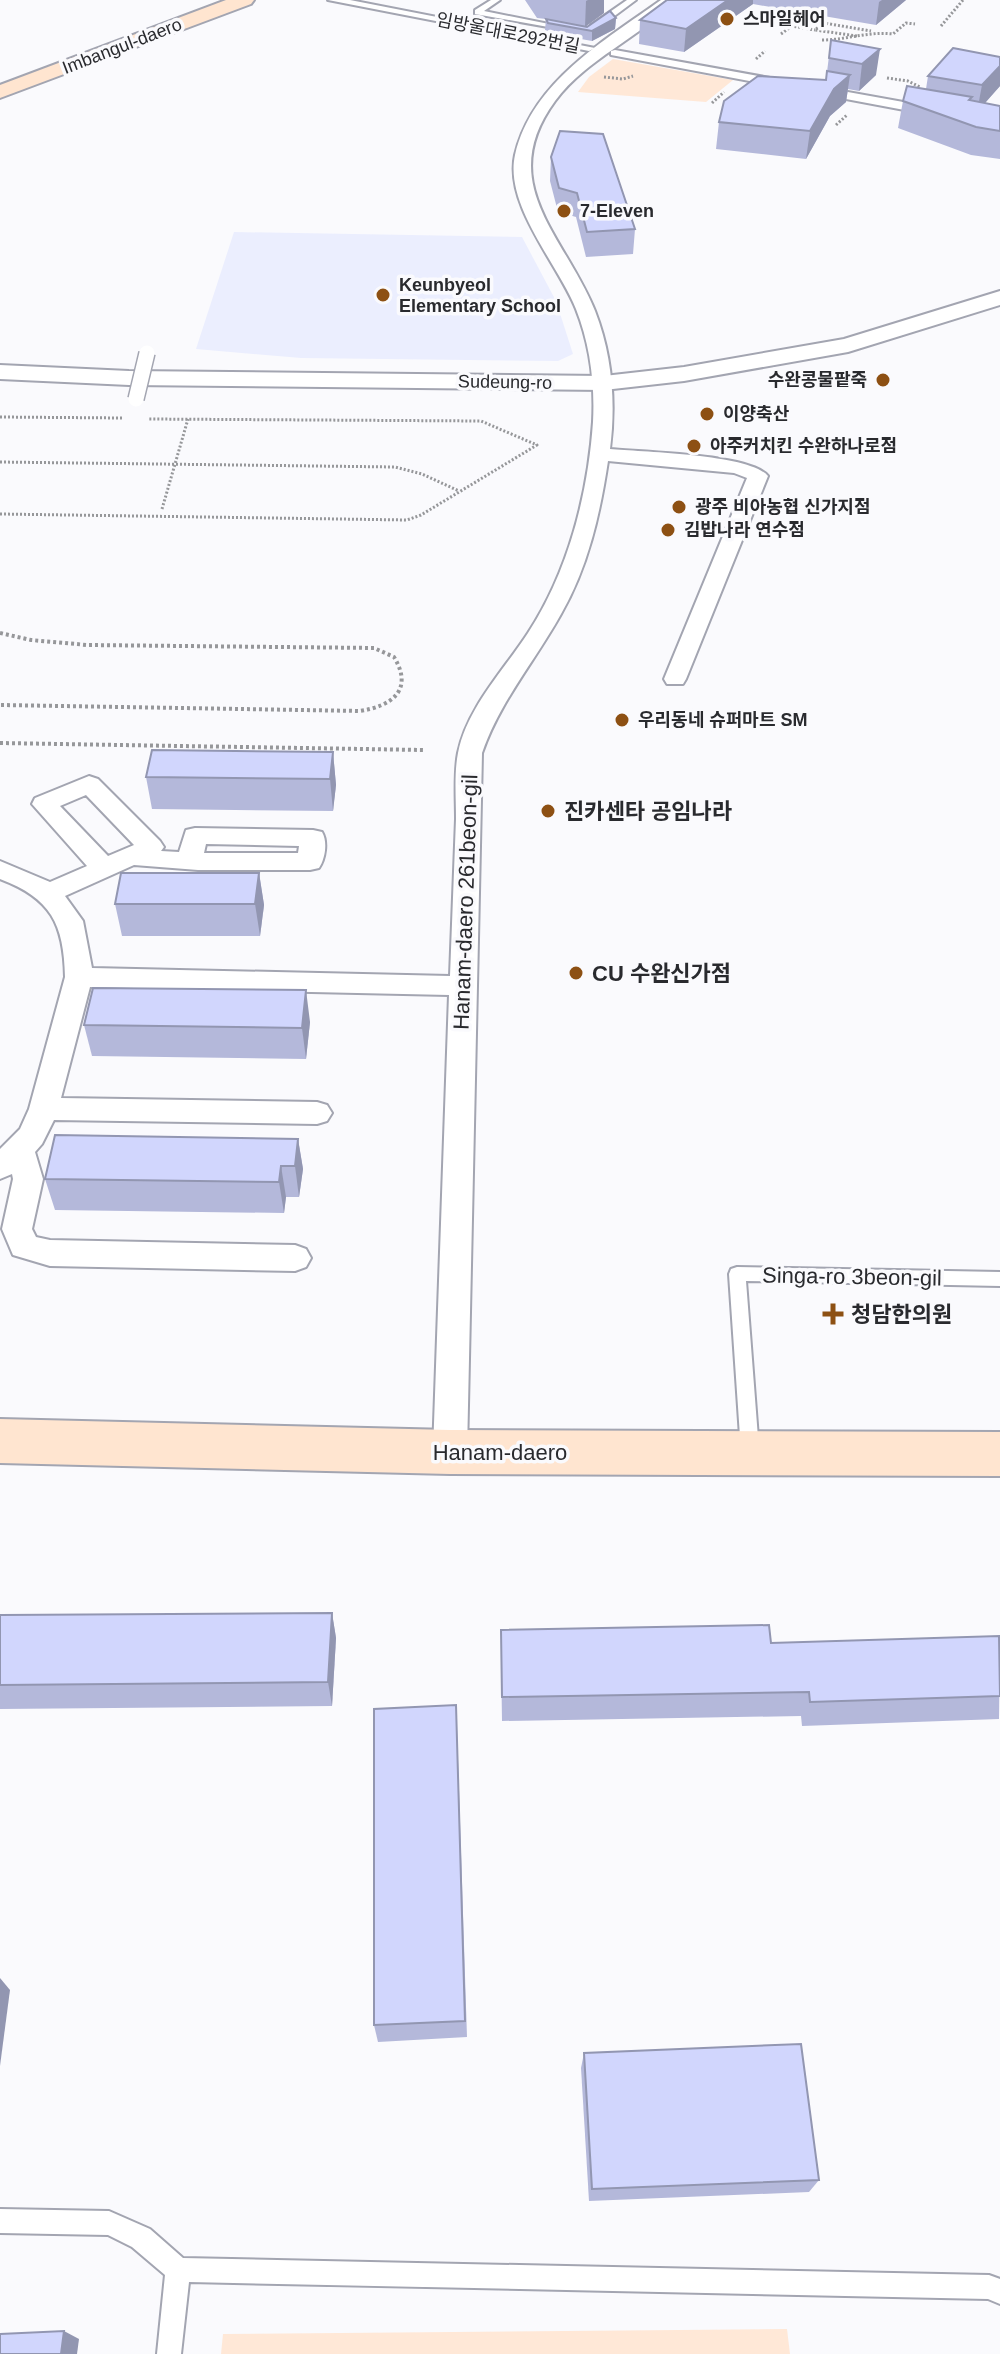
<svg xmlns="http://www.w3.org/2000/svg" width="1000" height="2354" viewBox="0 0 1000 2354" font-family="Arial,'Noto Sans KR',sans-serif">
<style>
.built{fill:#ebeefe}
.green{fill:#ffe8d7}
.lines{fill:none;stroke-linecap:round;stroke-linejoin:round}
.service-casing{stroke:#a3a5b1;stroke-width:4}
.pedestrian-casing{stroke:#a3a5b1;stroke-width:4}
.minor-casing{stroke:#a3a5b1;stroke-width:4}
.tertiary-casing{stroke:#a3a5b1;stroke-width:4}
.secondary-casing{stroke:#a3a5b1;stroke-width:4}
.path-far1{stroke:#96979a;stroke-width:3;stroke-dasharray:2 2;stroke-linecap:butt}
.path{stroke:#96979a;stroke-width:4;stroke-dasharray:3 3;stroke-linecap:butt}
.service{fill:#fff;fill-rule:evenodd}
.pedestrian{fill:#fff;fill-rule:evenodd}
.minor{fill:#fff;fill-rule:evenodd}
.tertiary{fill:#fff;fill-rule:evenodd}
.secondary{fill:#ffe5d0;fill-rule:evenodd}
.pedestrian-bridge-casing{stroke:#a3a5b1;stroke-width:18;stroke-linecap:butt}
.pedestrian-bridge{stroke:#fff;stroke-width:15}
.wall{fill:#b4b8da}
.shaded-wall{fill:#9296b1}
.building{fill:#d1d6fd;stroke:#9296b1;stroke-width:2}
.poi-dot{fill:#8d5013;stroke:#fafafd;stroke-width:3}
.labels{text-anchor:middle;stroke-width:7;stroke-linejoin:round;paint-order:stroke}
.far-poi-label{font-size:18px;font-weight:bold;fill:#292a2e;stroke:#fafafd;text-anchor:start}
.far-street-label{font-size:18px;fill:#292a2e;stroke:#fafafd}
.poi-label{font-size:22px;font-weight:bold;fill:#292a2e;stroke:#fafafd;text-anchor:start}
.street-label{font-size:22px;fill:#292a2e;stroke:#fafafd}
</style>
<rect width="100%" height="100%" fill="#fafafd"/>
<path class="built" d="M234,232L522,237L556,301L573,354L558,361L301,358L196,349Z"/>
<g class="green">
<path d="M613,59L733,80L706,102L578,92L589,77Z"/>
<path d="M787,2329L790,2354H221L223,2334Z"/>
</g>
<g class="lines">
<defs>
<g id="service">
<path d="M491,0H500L484,11L569,28L565,30L475,14V10Z"/>
<path d="M627,0H636L597,29H591V25Z"/>
<path d="M737,1267L1000,1272V1286L746,1281L759,1451L756,1457L750,1459L744,1457L741,1451L729,1274L731,1269Z"/>
<path d="M0,2209L109,2211L150,2229L183,2258L989,2275L1000,2279V2304L988,2299L189,2282L181,2354H157L165,2275L132,2247L108,2235L0,2233Z"/>
</g>
<g id="pedestrian">
<path d="M328,0H350L595,48L589,51Z"/>
<path d="M615,50L931,107L937,111L931,115L611,55V51Z"/>
</g>
<path id="minor" d="M661,0H676C640,38 587,58 555,101C494,184 565,236 595,311C612,355 616,402 610,449C642,452 750,454 768,476L686,679L683,684H667L664,679L747,478L734,473L608,461C600,514 588,567 561,614C535,661 500,701 482,753L467,1452L462,1463L450,1467L438,1463L433,1452L449,995L90,987L61,1098L317,1102L327,1105L332,1113L327,1121L317,1124L54,1120L42,1144L35,1152L43,1179L32,1229L36,1237L50,1240L295,1245L306,1249L311,1258L306,1267L295,1271L50,1266L13,1255L2,1229L13,1179L12,1174L0,1179V1149L20,1129L29,1109L65,977C64,924 51,898 0,879V861L50,882L87,866L32,804L35,798L89,776L98,779L160,841L164,847L161,851L179,852L186,830L195,828L313,830L322,832C328,842 325,859 319,868L310,870H198L134,865L65,896L83,921L92,968L450,976C452,924 454,871 456,819C456,798 454,773 458,753C467,708 504,670 528,633C568,572 588,495 593,422C595,384 590,344 576,309C558,264 504,205 515,155C532,82 604,41 661,0ZM86,795L134,845L108,856L60,806ZM206,844L299,846L298,853H204Z"/>
<path id="tertiary" d="M1000,291V305L848,352L684,381L604,390L129,385L0,379V365L129,371L604,376L684,367L844,339Z"/>
<g id="secondary">
<path d="M226,0H254L251,4L0,98V85Z"/>
<path d="M0,1419L450,1430L1000,1432V1476L450,1474L0,1463Z"/>
</g>
</defs>
<use href="#service" class="service-casing"/>
<use href="#pedestrian" class="pedestrian-casing"/>
<use href="#minor" class="minor-casing"/>
<use href="#tertiary" class="tertiary-casing"/>
<use href="#secondary" class="secondary-casing"/>
<g class="path-far1">
<path d="M790,16L824,23"/>
<path d="M941,26L963,0"/>
<path d="M781,34L792,26L815,30"/>
<path d="M857,36L815,30L824,23L871,31"/>
<path d="M822,40C847,40 868,31 893,34L906,23L915,24"/>
<path d="M756,59L765,51"/>
<path d="M604,77L623,79L633,76"/>
<path d="M887,78L908,81L920,87"/>
<path d="M712,103L724,92"/>
<path d="M836,125L847,115"/>
<path d="M0,417L122,418"/>
<path d="M0,462L395,467L422,474L459,491"/>
<path d="M162,509L188,419"/>
<path d="M0,514L407,520L421,515L537,445L481,421L148,419"/>
</g>
<g class="path">
<path d="M0,633L31,640L87,645L374,648L394,657C414,690 392,706 360,711L0,705"/>
<path d="M0,743L423,750"/>
</g>
<use href="#service" class="service"/>
<use href="#pedestrian" class="pedestrian"/>
<use href="#minor" class="minor"/>
<use href="#tertiary" class="tertiary"/>
<use href="#secondary" class="secondary"/>
<defs>
<path id="pedestrian-bridge" d="M136,399L147,353"/>
</defs>
<use href="#pedestrian-bridge" class="pedestrian-bridge-casing"/>
<use href="#pedestrian-bridge" class="pedestrian-bridge"/>
</g>
<g class="wall">
<path d="M525,0H604V13L586,26L616,18L615,29L592,41L548,33L545,30L546,19L537,18Z"/>
<path d="M667,0H906L876,25L753,4L684,52L639,44L640,20Z"/>
<path d="M831,40L876,75L859,91L848,89L846,102L830,116L806,159L716,149L719,122L826,80Z"/>
<path d="M1000,57V86L985,103L1000,106V159L971,155L898,128L903,101L926,89L928,76Z"/>
<path d="M551,157L635,229L633,254L586,257L576,217L558,212L550,181Z"/>
<path d="M333,752L336,785L333,811L152,809L146,777Z"/>
<path d="M259,873L264,905L260,936H122L115,904Z"/>
<path d="M310,1022L306,1059L92,1056L84,1025Z"/>
<path d="M298,1139L303,1169L299,1197H286L284,1213L55,1210L45,1179Z"/>
<path d="M332,1613L336,1638L332,1706L0,1709V1615Z"/>
<path d="M1000,1639L999,1719L802,1726L801,1716L502,1721L501,1655L771,1643Z"/>
<path d="M457,1729L467,2037L378,2042L374,2025Z"/>
<path d="M584,2053L819,2180L809,2192L589,2201L581,2068Z"/>
</g>
<g class="shaded-wall">
<path d="M588,0H604V13L585,27L586,1Z"/>
<path d="M728,0H753V4L684,52L686,29Z"/>
<path d="M882,0H906L876,25L879,2Z"/>
<path d="M616,18L615,29L592,41V31Z"/>
<path d="M880,49L876,75L859,91L862,64Z"/>
<path d="M1000,66V86L977,112L982,85Z"/>
<path d="M850,75L846,102L830,116L806,159L810,131L834,89Z"/>
<path d="M333,752L336,785L333,811L330,779Z"/>
<path d="M259,873L264,905L260,936L255,904Z"/>
<path d="M306,990L310,1022L306,1059L302,1028Z"/>
<path d="M298,1139L303,1169L299,1197L295,1166Z"/>
<path d="M281,1166L286,1197L284,1213L279,1182Z"/>
<path d="M332,1613L336,1638L332,1706L328,1682Z"/>
<path d="M0,1978L10,1990L0,2066Z"/>
<path d="M64,2331L79,2339L77,2354H61Z"/>
</g>
<g class="building">
<path d="M667,0H728L686,29L640,20Z"/>
<path d="M610,11L616,18L592,31L548,23L546,19L587,27Z"/>
<path d="M831,40L880,49L862,64L829,58Z"/>
<path d="M953,48L1000,57V66L982,85L928,76Z"/>
<path d="M827,71L850,75L834,89L810,131L719,122L724,101L758,76L826,80Z"/>
<path d="M907,86L972,97L969,100L1000,106V131L976,127L903,101Z"/>
<path d="M560,131L603,134L635,229L587,232L577,193L559,188L551,157Z"/>
<path d="M152,750L333,752L330,779L146,777Z"/>
<path d="M121,873H259L255,904H115Z"/>
<path d="M93,988L306,990L302,1028L84,1025Z"/>
<path d="M55,1135L298,1139L295,1166H281L279,1182L45,1179Z"/>
<path d="M332,1613L328,1682L0,1685V1615Z"/>
<path d="M769,1625L771,1643L999,1636L1000,1696L810,1702L809,1692L502,1697L501,1630Z"/>
<path d="M456,1705L465,2021L374,2025V1709Z"/>
<path d="M801,2044L819,2180L592,2189L584,2053Z"/>
<path d="M64,2331L61,2354H0V2334Z"/>
</g>
<g class="poi-dot">
<circle cx="727" cy="19" r="8"/>
<circle cx="564" cy="211" r="8"/>
<circle cx="383" cy="295" r="8"/>
<circle cx="883" cy="380" r="8"/>
<circle cx="707" cy="414" r="8"/>
<circle cx="694" cy="446" r="8"/>
<circle cx="679" cy="507" r="8"/>
<circle cx="668" cy="530" r="8"/>
<circle cx="622" cy="720" r="8"/>
<circle cx="548" cy="811" r="8"/>
<circle cx="576" cy="973" r="8"/>
<path d="M829 1302h8v8h8v8h-8v8h-8v-8h-8v-8h8z"/>
</g>
<g class="labels">
<g class="far-poi-label">
<text x="743" y="25">스마일헤어</text>
<text x="580" y="217">7-Eleven</text>
<text x="399" y="291">Keunbyeol<tspan x="399" dy="21">Elementary School</tspan></text>
<text x="867" y="386" text-anchor="end">수완콩물팥죽</text>
<text x="723" y="420">이양축산</text>
<text x="710" y="452">아주커치킨 수완하나로점</text>
<text x="695" y="513">광주 비아농협 신가지점</text>
<text x="684" y="536">김밥나라 연수점</text>
<text x="638" y="726">우리동네 슈퍼마트 SM</text>
</g>
<g class="far-street-label">
<text transform="translate(508 33) rotate(11)" y="6">임방울대로292번길</text>
<text transform="translate(122 46) rotate(-21)" y="6">Imbangul-daero</text>
<text transform="translate(505 382) rotate(1)" y="6">Sudeung-ro</text>
</g>
<g class="poi-label">
<text x="564" y="819">진카센타 공임나라</text>
<text x="592" y="981">CU 수완신가점</text>
<text x="851" y="1322">청담한의원</text>
</g>
<g class="street-label">
<text transform="translate(465 902) rotate(-88)" y="8">Hanam-daero 261beon-gil</text>
<text transform="translate(852 1276) rotate(1)" y="8">Singa-ro 3beon-gil</text>
<text x="500" y="1460">Hanam-daero</text>
</g>
</g>
</svg>
